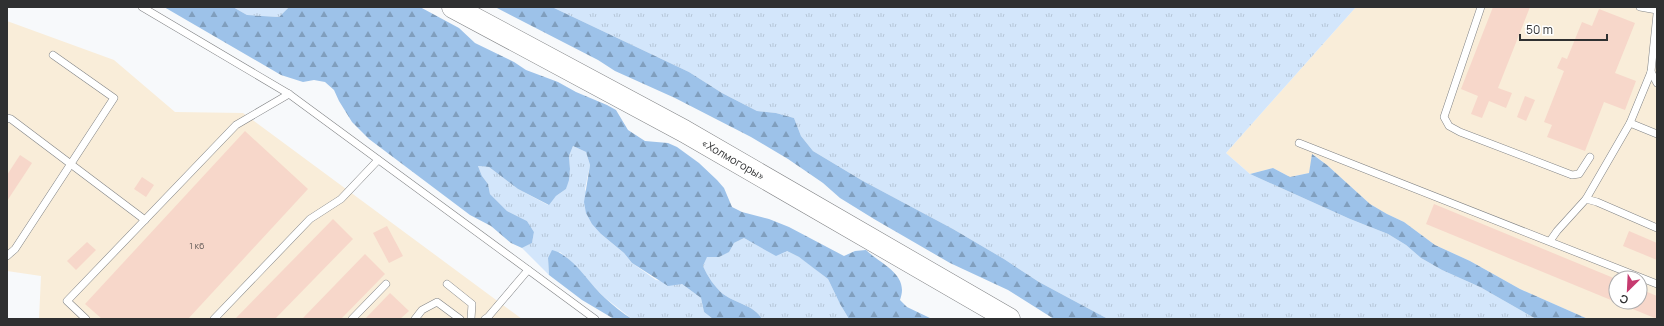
<svg xmlns="http://www.w3.org/2000/svg" width="1664" height="326" viewBox="0 0 1664 326" font-family="Manrope,sans-serif">
<style>
.industrial{fill:#f9edd9;fill-rule:evenodd}
.grass{fill:url(#grass-tufts)}
.forest{fill:url(#forest-firs)}
.building{fill:#f7d7ca}
.lines{fill:none;stroke-linecap:round;stroke-linejoin:round}
.lane-casing{stroke:#818385;stroke-width:8}
.highway-casing{stroke:#818385;stroke-width:23}
.lane{stroke:#fff;stroke-width:7}
.highway{stroke:#fff;stroke-width:22}
.labels{text-anchor:middle;stroke-width:4;stroke-linejoin:round;paint-order:stroke}
.number-label{font-size:9px;fill:#615a57}
.street-label{font-size:11px;fill:#2f3031;stroke:#fff}
</style>
<defs>
<pattern id="grass-tufts" width="24" height="20" patternUnits="userSpaceOnUse"><rect width="24" height="20" fill="#d3e6fb"/><path d="M3 7l-1-3M5 7V3M7 7l1-3M15 17l-1-3M17 17v-4M19 17l1-3" fill="none" stroke="#b5c6d8"/></pattern>
<pattern id="forest-firs" width="22" height="20" patternUnits="userSpaceOnUse"><rect width="22" height="20" fill="#9dc2e9"/><path d="M5 1l3.5 6h-7zM16 11l3.5 6h-7z" fill="#809ebd"/></pattern>
</defs>
<rect width="100%" height="100%" fill="#f7f9fb"/>
<g class="industrial">
<path d="M1356,7H1657V319H1588L1520,289L1470,261L1435,245L1404,222L1387,214L1370,204L1327,165L1313,154L1309,173L1290,177L1273,168L1250,174L1226,153ZM1616,278H1640V302H1616Z"/>
<path d="M7,21L114,60L175,112L243,113L522,319H39L41,276L7,271Z"/>
</g>
<g class="grass">
<path d="M233,7H289L279,17L247,15Z"/>
<path d="M552,7H1356L1226,153L1250,174L1350,219L1388,234L1406,245L1421,258L1442,270L1480,287L1536,319H1108L1039,282L1004,259L953,229L863,181L813,151L801,136L794,118L776,113L757,111L722,93L689,72Z"/>
<path d="M573,146L586,152L590,165L585,189L601,234L624,253L632,263L656,280L682,284L701,298L704,312L713,319H632L604,297L567,258L560,252L548,258L549,275L522,248L532,243L534,232L527,221L507,211L490,194L488,184L482,176L478,166L489,167L518,189L548,205L556,196L566,189L570,169L569,156Z"/>
<path d="M744,238L755,244L787,251L799,257L809,264L828,279L840,304L849,319H762C754,305 735,303 723,294C714,286 708,277 703,266L707,256L719,257L734,243Z"/>
</g>
<g class="forest">
<path d="M164,7H233L247,15L279,17L289,7H420L459,28L475,43L514,62L526,70L558,82L576,92L607,105L616,110L628,130L645,141L668,143L677,147L699,163L717,180L724,188L732,207L742,212L769,219L789,227L844,256L855,251L866,250C878,262 902,271 902,290C902,293 901,297 900,300L907,307L932,319H849L840,304L828,279L799,257L787,251L776,256L744,238L734,243L729,252L719,257H707L703,266C708,277 714,286 723,294C735,303 754,305 762,319H713L704,312L701,298L682,284L668,286L632,263L624,253L601,234L592,224L586,213L584,202L590,165L586,152L573,146L569,156L570,169L569,180L566,189L556,196L549,205L518,189L489,167L478,166L482,176L488,184L490,194L507,211L527,221L534,232L532,243L522,248L511,243L491,226L470,215L369,139L352,122L339,101L334,90L325,82L314,80L303,82L281,75Z"/>
<path d="M495,7H552L689,72L722,93L757,111L776,113L794,118L801,136L813,151L863,181L953,229L1004,259L1039,282L1108,319H1054L1008,290L950,263L874,219L840,198L823,183L788,159L751,137L675,98L615,71L598,60Z"/>
<path d="M1312,154L1327,165L1370,204L1387,214L1404,222L1435,245L1470,261L1520,289L1588,319H1536L1480,287L1442,270L1421,258L1406,245L1388,234L1350,219L1250,174L1273,168L1290,177L1309,173Z"/>
<path d="M552,250C573,255 589,284 605,298C613,305 622,313 632,319H614L582,300L549,275L548,258Z"/>
</g>
<g class="building">
<path d="M1493,7H1530L1498,88L1512,93L1506,108L1489,101L1482,118L1471,114L1478,96L1461,89Z"/>
<path d="M1599,9L1635,23L1615,73L1636,81L1625,110L1604,102L1585,151L1547,137L1552,125L1544,122L1564,71L1557,68L1562,57L1567,59L1582,22L1592,26Z"/>
<path d="M1525,96L1535,100L1526,121L1517,117Z"/>
<path d="M245,131L308,189L188,319H102L85,304Z"/>
<path d="M20,155L32,163L7,201V175Z"/>
<path d="M142,177L154,185L146,197L134,189Z"/>
<path d="M1434,204L1616,279V302H1640V289L1657,296V319L1426,224Z"/>
<path d="M333,219L353,239L275,319H235Z"/>
<path d="M387,226L403,256L389,263L373,233Z"/>
<path d="M1629,231L1657,243V260L1623,246Z"/>
<path d="M87,242L96,250L76,270L67,261Z"/>
<path d="M365,254L385,274L341,319H302Z"/>
<path d="M390,293L409,311L400,319H365Z"/>
</g>
<g class="lines">
<defs>
<g id="lane">
<path d="M142,7L289,94L595,319"/>
<path d="M1481,7L1444,117L1449,126L1460,132L1572,175L1579,174L1590,157"/>
<path d="M1640,7L1657,10"/>
<path d="M1651,72L1657,83"/>
<path d="M7,118L11,119L145,220"/>
<path d="M1630,123L1651,72L1657,14"/>
<path d="M1299,143L1657,284"/>
<path d="M1586,199L1630,123L1657,134"/>
<path d="M1550,241L1557,231L1586,199L1597,202L1657,228"/>
<path d="M7,256L15,249L114,98L53,55"/>
<path d="M447,284L472,304L471,319"/>
<path d="M86,319L67,301L236,125L289,94"/>
<path d="M214,319L310,219L341,199L378,160"/>
<path d="M352,319L386,284"/>
<path d="M415,319L422,310L437,302L460,319"/>
<path d="M485,319L488,317L528,270"/>
</g>
<g id="highway">
<path id="s1" d="M453,7L684,131L1009,319"/>
</g>
</defs>
<use href="#lane" class="lane-casing"/>
<use href="#highway" class="highway-casing"/>
<use href="#lane" class="lane"/>
<use href="#highway" class="highway"/>
</g>
<g class="labels">
<g class="number-label">
<text x="197" y="249">1 к6</text>
</g>
<g class="street-label">
<text dy="4" stroke="none"><textPath href="#s1" startOffset="319">«Холмогоры»</textPath></text>
</g>
</g>
<rect width="1664" height="326" fill="none" stroke="#2f3031" stroke-width="16"/>
<g transform="translate(1628 290) rotate(204)"><circle r="19" fill="#ffffff" stroke="#acacad"/>
<path d="M0-3L7 15L0 10L-7 15Z" fill="#c63a6f"/>
<text y="-6" font-size="11" font-weight="bold" text-anchor="middle" fill="#2f3031">С</text>
</g>
<path d="M1520 34v6h87v-6" fill="none" stroke="#2f3031" stroke-width="2"/>
<text x="1526" y="34" font-size="12" fill="#2f3031" stroke="#ffffff" stroke-width="3" paint-order="stroke">50 m</text>
</svg>
